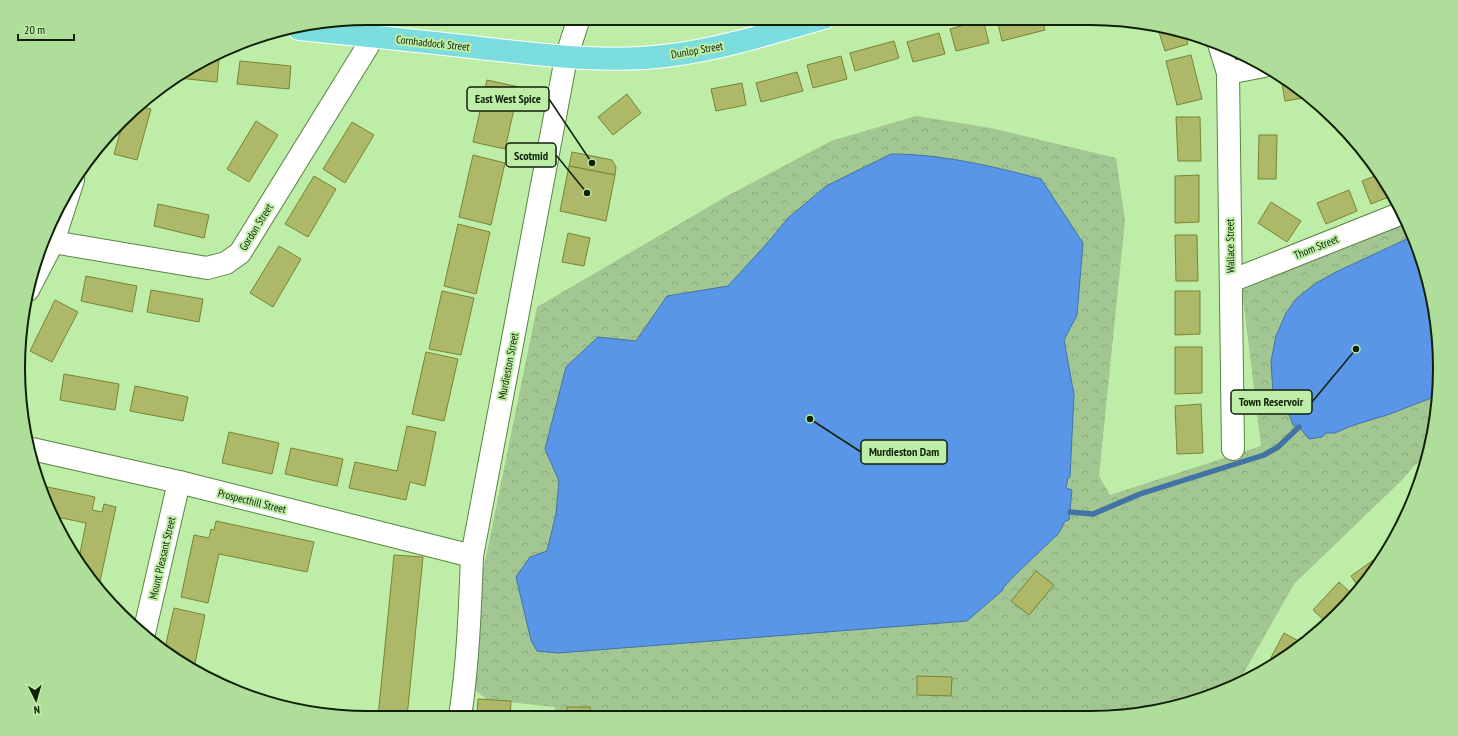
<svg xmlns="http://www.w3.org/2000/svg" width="1458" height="736" viewBox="0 0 1458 736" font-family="'PT Sans Narrow',sans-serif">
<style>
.forest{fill:url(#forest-crowns)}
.pitch{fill:#a2c792}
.water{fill:#5996e8;stroke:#4373a4}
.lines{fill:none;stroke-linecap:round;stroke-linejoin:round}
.stream{stroke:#4373a4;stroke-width:5.5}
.building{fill:#adb969;stroke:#798433}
.minor-casing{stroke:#5a8544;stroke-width:24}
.major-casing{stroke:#fff;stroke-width:24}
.minor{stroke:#fff;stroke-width:22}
.major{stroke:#7cddde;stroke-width:22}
.labels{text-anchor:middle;stroke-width:4;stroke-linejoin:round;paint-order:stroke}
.street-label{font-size:11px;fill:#102107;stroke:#bdeda7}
.rim{fill:none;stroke:#102107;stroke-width:2}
.leader{fill:none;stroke:#102107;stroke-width:1.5}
.callout-dot{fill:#102107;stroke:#bdeda7;stroke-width:1.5}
.callout{fill:#bdeda7;stroke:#102107;stroke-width:1.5}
.callout-label{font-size:12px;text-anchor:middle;font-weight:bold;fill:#102107}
</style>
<defs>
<pattern id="forest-crowns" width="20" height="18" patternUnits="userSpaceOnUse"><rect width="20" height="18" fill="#a2c792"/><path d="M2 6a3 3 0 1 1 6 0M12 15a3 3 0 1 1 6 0" fill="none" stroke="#8aab7c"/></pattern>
</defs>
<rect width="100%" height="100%" fill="#bdeda7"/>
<path class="forest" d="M916,116L991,128L1116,158L1125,220L1099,476L1110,495L1261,446L1242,290L1405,220L1421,255L1437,322L1439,391L1429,456L1415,465L1401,481L1294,584L1238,683L1224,691L1136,715L554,717L555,707L488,700L465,682L470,622L487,552L537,307L727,196L831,141Z"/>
<path class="pitch" d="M798,712L799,716H586Z"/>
<g class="water">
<path d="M891,154C941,154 992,166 1041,179L1083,243L1077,315L1064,340L1074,395L1070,477L1068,478L1066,488L1072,490L1069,520L1065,521L1059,533L1016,574L1003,588V590L967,621L558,653L537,651L531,640L516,577L530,557L547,551L556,514L559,481L545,449L566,367L598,337L636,341L667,296L728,286L770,240L787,219L826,186Z"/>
<path d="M1413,236L1421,255L1437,322L1439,395L1390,414L1351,426L1335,433H1326L1322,437L1309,439L1299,427L1293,425L1289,414L1273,393L1271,361L1276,336L1286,313L1297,298L1316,283L1336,272Z"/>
</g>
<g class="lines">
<path class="stream" d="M1070,512L1093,514L1140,494L1264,455L1278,447L1299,427"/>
</g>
<g class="building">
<path d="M997,19H1042L1045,30L1002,41Z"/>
<path d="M1056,19H1074L1058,24Z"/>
<path d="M983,20L989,43L956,51L950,29Z"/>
<path d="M1157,26L1184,31L1188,44L1165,51Z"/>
<path d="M939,33L945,54L913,62L907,42Z"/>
<path d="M894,41L899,58L855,71L850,53Z"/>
<path d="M1191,55L1202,99L1177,105L1166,61Z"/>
<path d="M841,56L847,79L813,88L807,65Z"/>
<path d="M214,59H219L217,82L178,78Z"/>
<path d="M240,61L291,66L289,89L237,84Z"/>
<path d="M797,72L803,91L761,102L756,83Z"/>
<path d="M1281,78L1303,90L1310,97L1285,101Z"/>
<path d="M487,80L519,87L505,149L473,142Z"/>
<path d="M742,83L746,105L716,111L711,89Z"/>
<path d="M627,94L641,113L613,135L598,117Z"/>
<path d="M140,106L151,109L137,160L114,154L122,126Z"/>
<path d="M1176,117H1200L1201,161H1178Z"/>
<path d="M256,121L278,135L249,182L227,169Z"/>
<path d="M352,122L374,135L345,183L323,169Z"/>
<path d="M1259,135H1277L1276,179H1258Z"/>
<path d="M572,152L612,160L616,167L615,175L569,166Z"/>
<path d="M473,155L505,163L491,225L459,217Z"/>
<path d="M569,166L615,175L606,221L560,211Z"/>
<path d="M1380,174L1394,195L1371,204L1362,181Z"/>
<path d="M1199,175V222L1175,223V176Z"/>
<path d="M314,176L336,189L308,237L285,224Z"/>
<path d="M1349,190L1357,211L1326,224L1317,203Z"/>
<path d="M1271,202L1301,221L1287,242L1258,223Z"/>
<path d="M158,204L209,215L204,238L154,226Z"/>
<path d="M458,224L490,232L476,294L444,286Z"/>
<path d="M568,233L590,238L584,266L562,262Z"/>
<path d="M1175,235H1197L1198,281H1176Z"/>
<path d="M279,246L301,259L273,307L250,293Z"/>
<path d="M86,276L137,286L132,312L81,301Z"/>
<path d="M151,290L203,299L199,322L147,312Z"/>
<path d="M442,291L474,298L461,355L429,349Z"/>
<path d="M1175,291H1200V334L1175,335Z"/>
<path d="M55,300L78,312L52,362L30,351Z"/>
<path d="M1175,347H1202V393L1175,394Z"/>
<path d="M426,352L458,359L444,421L412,414Z"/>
<path d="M64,374L119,384L115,410L60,400Z"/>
<path d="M135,386L188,397L183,421L130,411Z"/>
<path d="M1201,404L1203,453L1177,454L1175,406Z"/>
<path d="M407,426L436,432L425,486L410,482L406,500L349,488L355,462L397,471Z"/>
<path d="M229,432L279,443L272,474L222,463Z"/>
<path d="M291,448L343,459L337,486L285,474Z"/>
<path d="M43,486L95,497L92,510L102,512L104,504L116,507L99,586L79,558L86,523L52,516Z"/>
<path d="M216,521L314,542L307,572L219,554L208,603L181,597L194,535L209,538L211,529L214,530Z"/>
<path d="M1386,551L1368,581L1360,589L1351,576Z"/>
<path d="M394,555L423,557L407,717H378Z"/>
<path d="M1036,571L1054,585L1029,615L1011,601Z"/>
<path d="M1339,582L1353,595L1326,622L1313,610Z"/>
<path d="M174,608L205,615L194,668L165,648Z"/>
<path d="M1284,633L1304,644L1266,667Z"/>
<path d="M917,676L952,677L951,696L917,695Z"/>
<path d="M478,699L511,701L510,717H477Z"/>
<path d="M567,707H590L591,717H567Z"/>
</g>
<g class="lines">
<defs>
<g id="minor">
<path d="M1219,44L1228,73L1233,449"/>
<path d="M1228,73L1264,66"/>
<path d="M53,242L207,268L226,263L240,253L374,36"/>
<path d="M1231,281L1402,213"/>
<path d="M28,290L53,242L73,180"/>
<path d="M32,449L179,482L472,556"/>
<path d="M144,633L179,482"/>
<path d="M460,717C468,664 470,610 472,556L566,58L579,18"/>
</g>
<path id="major" d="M299,29C360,35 420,41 480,48C545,55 608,64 673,55C725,48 774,32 824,18"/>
</defs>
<use href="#minor" class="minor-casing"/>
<use href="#major" class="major-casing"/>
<use href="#minor" class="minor"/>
<use href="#major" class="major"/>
</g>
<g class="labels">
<g class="street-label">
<text transform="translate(433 43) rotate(6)" y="4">Cornhaddock Street</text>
<text transform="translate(697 50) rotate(-10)" y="4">Dunlop Street</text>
<text transform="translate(256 227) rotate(-58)" y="4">Gordon Street</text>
<text transform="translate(1230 246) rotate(-91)" y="4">Wallace Street</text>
<text transform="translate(1316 247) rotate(-22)" y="4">Thom Street</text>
<text transform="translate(508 366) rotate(-79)" y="4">Murdieston Street</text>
<text transform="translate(252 501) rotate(14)" y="4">Prospecthill Street</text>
<text transform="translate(162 558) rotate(-77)" y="4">Mount Pleasant Street</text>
</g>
</g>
<path d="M0 0H1458V736H0ZM368 25H1090A343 343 0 0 1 1433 368V368A343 343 0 0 1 1090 711H368A343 343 0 0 1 25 368V368A343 343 0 0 1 368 25Z" fill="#afdd9a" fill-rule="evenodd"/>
<path class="rim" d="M368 25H1090A343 343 0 0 1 1433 368V368A343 343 0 0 1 1090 711H368A343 343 0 0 1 25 368V368A343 343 0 0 1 368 25Z"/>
<path class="leader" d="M592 163L549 99M587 193L556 155M1356 349L1312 402M810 419L861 452"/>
<g class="callout-dot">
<circle cx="592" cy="163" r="4"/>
<circle cx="587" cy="193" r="4"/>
<circle cx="1356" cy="349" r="4"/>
<circle cx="810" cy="419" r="4"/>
</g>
<g class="callout">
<rect x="467" y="87" width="82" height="24" rx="4"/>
<rect x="506" y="143" width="50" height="24" rx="4"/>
<rect x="1231" y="390" width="81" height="24" rx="4"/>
<rect x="861" y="440" width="86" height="24" rx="4"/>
</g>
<g class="callout-label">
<text x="508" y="103">East West Spice</text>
<text x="531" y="160">Scotmid</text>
<text x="1271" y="406">Town Reservoir</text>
<text x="904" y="456">Murdieston Dam</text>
</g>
<g transform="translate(36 700) rotate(175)" stroke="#bdeda7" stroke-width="3" paint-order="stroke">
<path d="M0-3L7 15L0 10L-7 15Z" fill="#102107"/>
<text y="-6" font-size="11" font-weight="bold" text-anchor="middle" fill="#102107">N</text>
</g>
<path d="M18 34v6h56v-6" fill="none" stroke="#102107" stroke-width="2"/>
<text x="24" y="34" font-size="12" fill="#102107" stroke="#bdeda7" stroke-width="3" paint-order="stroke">20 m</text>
</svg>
